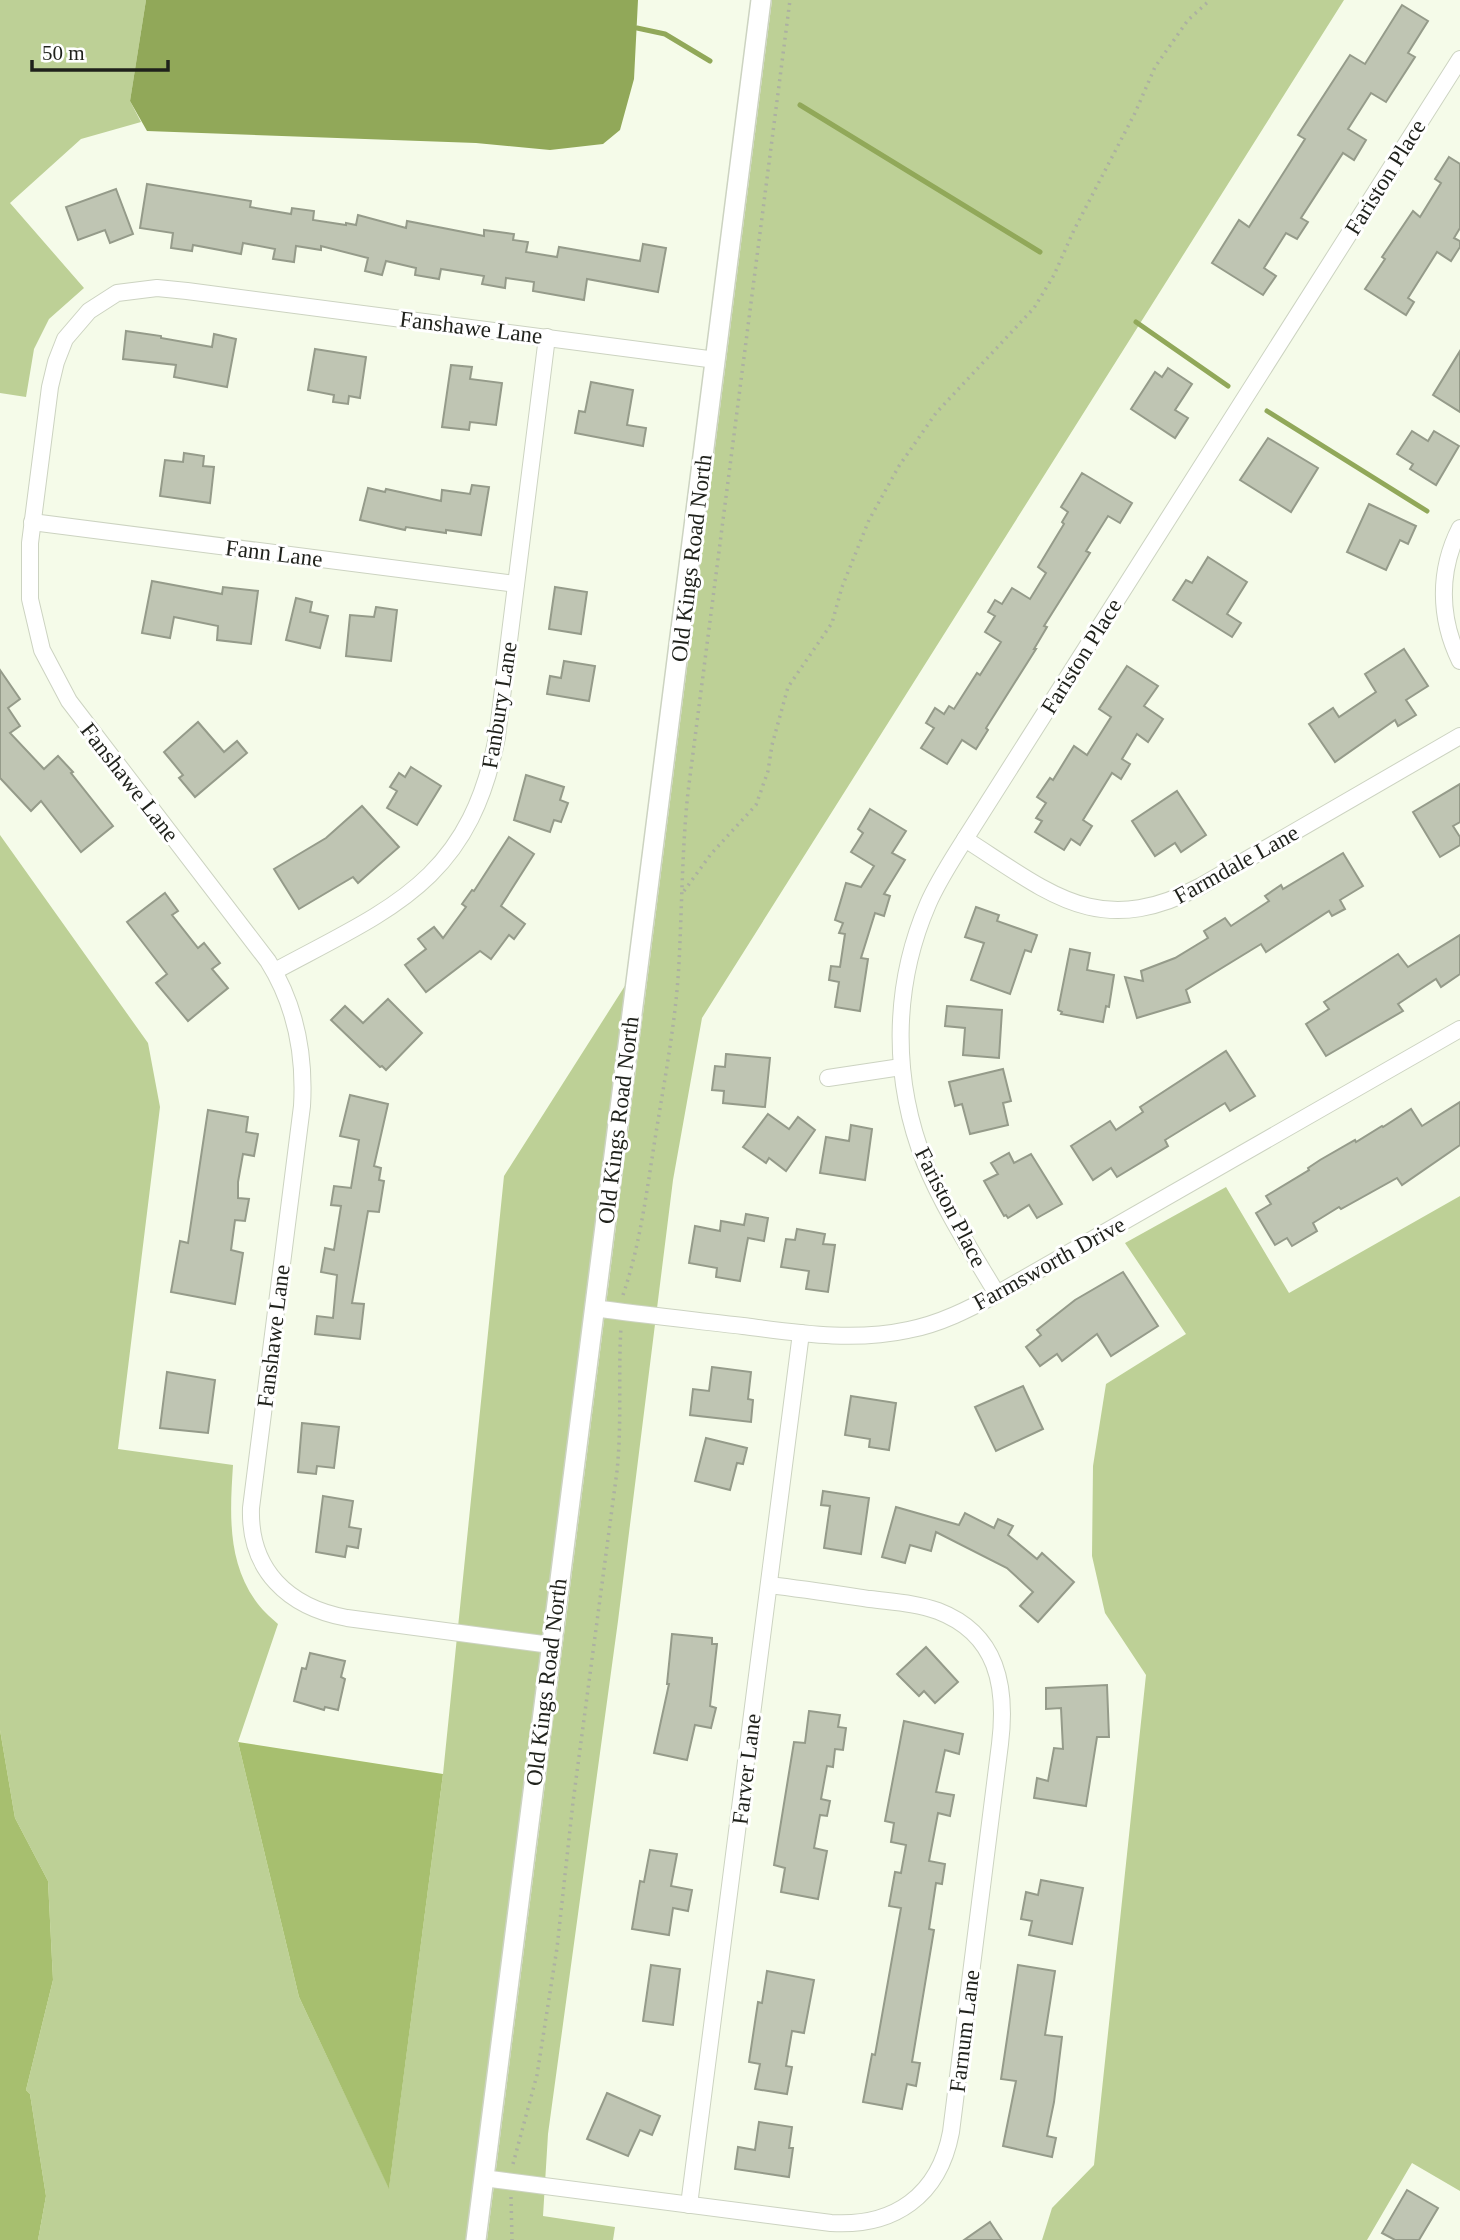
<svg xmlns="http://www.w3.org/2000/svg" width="1460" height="2240" viewBox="0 0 1460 2240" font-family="'Times New Roman',serif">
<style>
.green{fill:#bdd096}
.forest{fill:#a7bf6f}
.water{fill:#91a859}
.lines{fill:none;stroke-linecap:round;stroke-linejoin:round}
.stream{stroke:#91a859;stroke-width:5}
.building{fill:#bfc5b3;stroke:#959b8a;stroke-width:2}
.minor-casing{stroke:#ccd3c1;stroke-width:18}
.tertiary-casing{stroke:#ccd3c1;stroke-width:22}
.path{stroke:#acb0a2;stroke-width:3.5;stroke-dasharray:2 5;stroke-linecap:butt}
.minor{stroke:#fff;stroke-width:16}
.tertiary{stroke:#fff;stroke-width:19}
.labels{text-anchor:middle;stroke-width:6;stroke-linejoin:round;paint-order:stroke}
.street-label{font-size:23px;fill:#1f211b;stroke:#fff}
</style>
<rect width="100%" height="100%" fill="#f5fbe9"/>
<g class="green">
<path d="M0,0H146L130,101L141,122L81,139L10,203L84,288L49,319L34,349L26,397L0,393Z"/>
<path d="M772,0H1344L702,1018L673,1180L618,1621L548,2134L543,2216L615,2227L613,2240H487Z"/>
<path d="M0,835L148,1043L160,1107L118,1449L233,1465C230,1512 227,1560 255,1600C261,1609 270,1617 278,1624L238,1742L299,1997L389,2188L443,1774L504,1176L628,981L466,2240H38L46,2196L30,2094L26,2090L53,1980L48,1881L15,1818L0,1730Z"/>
<path d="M1226,1187L1289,1293L1460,1196V2191L1412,2163L1367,2240H1042L1052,2208L1094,2165L1146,1675L1105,1613L1092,1556L1093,1466L1106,1384L1186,1334L1125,1243Z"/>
</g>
<g class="forest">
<path d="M0,1730L15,1818L48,1881L53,1980L26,2090L30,2094L46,2196L38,2240H0Z"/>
<path d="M238,1742L443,1774L389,2189L299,1997Z"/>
</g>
<path class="water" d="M146,0H638L634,79L620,130L603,144L550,150L476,143L147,131L130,101Z"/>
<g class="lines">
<g class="stream">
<path d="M637,28L665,34L710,61"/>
<path d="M800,105L1040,252"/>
<path d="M1136,322L1228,386"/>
<path d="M1267,411L1427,511"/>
</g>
</g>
<g class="building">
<path d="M1402,5L1428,21L1408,53L1415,57L1386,102L1371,93L1348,129L1366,140L1354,160L1343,153L1301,218L1308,222L1297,239L1286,233L1264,268L1276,276L1263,295L1212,263L1239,220L1249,227L1305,139L1298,135L1350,55L1365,64Z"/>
<path d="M1449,157L1460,164V228L1454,238L1460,241V247L1451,261L1437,252L1408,298L1414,302L1406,315L1365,289L1385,259L1382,257L1413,211L1420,217L1441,183L1435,179Z"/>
<path d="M147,184L251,201L250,207L291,214L292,208L314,211L313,220L346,225V223L356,225L358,215L406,228L407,221L484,236V230L514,234L513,240L528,242L526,252L557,257L559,247L640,261L643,244L666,248L658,292L587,279L584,300L533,291L534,282L506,278L505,288L482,284L484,276L441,269L439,279L415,275L416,268L386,261L382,275L365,271L368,258L321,246V250L296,246L294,262L273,259L275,249L243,243L241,254L193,245L192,251L171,248L173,233L140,228Z"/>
<path d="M116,189L133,234L110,243L105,230L78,240L66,207Z"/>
<path d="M126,331L161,336V338L212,347L214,334L236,339L227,387L174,377L176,365L123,359Z"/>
<path d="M315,349L366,357L360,398L349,396L348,404L333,402L334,395L308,390Z"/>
<path d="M1460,351V412L1433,395Z"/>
<path d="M451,365L472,367L470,379L502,383L496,425L470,422L469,430L442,427Z"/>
<path d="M1168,368L1192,384L1175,410L1188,418L1175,438L1131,409L1155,372L1162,377Z"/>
<path d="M591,382L633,390L627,425L646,428L643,446L575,433L579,411L585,412Z"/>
<path d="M1412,431L1428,441L1434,431L1459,446L1436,485L1410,469L1413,464L1397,454Z"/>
<path d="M1268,438L1318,468L1291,512L1240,480Z"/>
<path d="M184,453L204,456L203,466L214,467L210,503L160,496L165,460L183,462Z"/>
<path d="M1082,473L1132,503L1120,523L1108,516L1086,551L1090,553L1044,626L1047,627L1034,649H1036L986,728L988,730L976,749L962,740L947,764L921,748L934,728L926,723L935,708L944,714L949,706L954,709L977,673L980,675L1001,642L985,632L995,616L988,612L995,600L1002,604L1012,588L1030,599L1046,573L1038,567L1064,524L1062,522L1068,512L1061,507Z"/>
<path d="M472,485L489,487L481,535L446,530V533L406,527L405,530L360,520L368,488L385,492L386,489L441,501L442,490L470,494Z"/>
<path d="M1369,504L1416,526L1408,544L1400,540L1386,570L1347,552Z"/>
<path d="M1208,557L1247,582L1227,614L1241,623L1232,637L1173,600L1186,580L1192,583Z"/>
<path d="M152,581L222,594L223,587L258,591L251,644L217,640L218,626L174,617L170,638L142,633Z"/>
<path d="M555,587L587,592L581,634L549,629Z"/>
<path d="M296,598L312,602L310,612L328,616L320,648L286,640Z"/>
<path d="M376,607L397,610L391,661L346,656L350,615L374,617Z"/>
<path d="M1404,649L1428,686L1406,700L1416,715L1398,726L1395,720L1335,762L1309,724L1333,708L1339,717L1376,692L1365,674Z"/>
<path d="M564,661L595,666L589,701L547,694L550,676L561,678Z"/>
<path d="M1127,666L1158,686L1144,706L1163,719L1148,742L1137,734L1122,759L1130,764L1121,779L1112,773L1083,820L1092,826L1080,845L1071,839L1064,850L1035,832L1042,821L1036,818L1046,803L1037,797L1050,778L1053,780L1074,746L1087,755L1111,717L1099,709Z"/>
<path d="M0,670L20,699L8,708L20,726L10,733L44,769L58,756L73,772L71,773L113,826L81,852L41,801L31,811L0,778Z"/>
<path d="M198,722L224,752L237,741L247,753L195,797L179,778L183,775L164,752Z"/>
<path d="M411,767L441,786L417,825L387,808L397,791L390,787L399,773L405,777Z"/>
<path d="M526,775L564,787L560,800L568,803L561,822L554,820L550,832L514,820Z"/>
<path d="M1460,784V822L1453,826L1460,837V845L1440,857L1413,812Z"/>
<path d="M1177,791L1206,835L1181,852L1175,843L1155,856L1132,821Z"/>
<path d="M362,806L399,847L358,883L353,877L299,909L274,869L326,838Z"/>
<path d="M870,809L906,831L892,853L905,860L884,894L890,896L884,916L875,913L861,958L868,959L860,1011L835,1007L839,982L829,980L831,966L840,967L845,934L839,933L843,923L835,920L846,883L861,887L874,866L851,852L863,833L858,829Z"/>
<path d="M509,837L534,854L501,906L525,924L514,939L509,935L491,959L480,951L426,992L405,965L426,949L418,939L434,927L443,938L466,907L462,904L472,890L474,891Z"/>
<path d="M1343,853L1363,886L1340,900L1345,909L1332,916L1329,911L1266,952L1261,944L1186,990L1190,1002L1137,1018L1125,977L1143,981L1141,971L1175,958L1208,938L1204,931L1225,918L1231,926L1269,901L1265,896L1281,885L1283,889Z"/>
<path d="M165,893L178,911L172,915L198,948L204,943L220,963L212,969L228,988L188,1021L156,983L167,974L127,922Z"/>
<path d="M976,907L999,915L997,921L1037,935L1031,952L1025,950L1010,994L971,980L984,943L965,937Z"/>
<path d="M1460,935V974L1441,987L1436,979L1398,1004L1403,1011L1326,1056L1306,1024L1329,1009L1324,1002L1398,954L1408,967Z"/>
<path d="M1070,949L1090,953L1087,970L1114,975L1109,1007L1106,1006L1103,1022L1061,1014L1062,1012L1058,1010Z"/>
<path d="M388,999L422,1033L386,1070L382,1066L380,1067L331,1020L345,1006L363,1023Z"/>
<path d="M947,1006L1002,1010L999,1058L963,1055L965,1028L945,1026Z"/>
<path d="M1226,1051L1255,1096L1230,1111L1225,1103L1165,1140L1168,1146L1117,1177L1111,1168L1093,1180L1071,1146L1110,1121L1116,1130L1143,1112L1140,1107Z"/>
<path d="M726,1054L770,1058L765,1107L723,1103L724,1091L712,1090L715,1066L725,1067Z"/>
<path d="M1003,1069L1011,1101L1003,1103L1008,1125L970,1134L962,1104L955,1106L949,1082Z"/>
<path d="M350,1095L388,1104L374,1166L381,1168L379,1180L384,1181L379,1212L368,1211L352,1303L364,1304L360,1339L315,1334L317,1316L333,1318L337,1275L321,1272L325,1248L334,1250L341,1206L331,1205L334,1186L351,1188L359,1140L340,1136Z"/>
<path d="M1460,1102V1145L1402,1185L1397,1178L1341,1209L1339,1207L1313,1223L1317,1231L1292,1246L1287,1238L1275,1245L1256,1213L1271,1204L1266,1196L1309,1170L1308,1168L1320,1160L1355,1140L1356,1142L1382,1126L1383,1127L1411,1109L1422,1126Z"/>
<path d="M208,1110L248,1117L246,1132L258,1134L254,1156L243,1154L238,1182V1198L249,1199L245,1221L235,1220L231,1250L243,1253L235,1304L171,1292L180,1241L188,1243Z"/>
<path d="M768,1114L789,1129L798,1117L815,1130L786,1171L769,1158L766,1163L743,1147Z"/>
<path d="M851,1125L872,1129L865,1180L820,1173L826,1137L849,1141Z"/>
<path d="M1009,1153L1014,1163L1031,1154L1062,1204L1037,1218L1029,1205L1008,1218L1006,1215L1004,1216L984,1181L998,1174L991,1163Z"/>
<path d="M746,1214L768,1218L764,1241L748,1238L740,1281L716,1277L717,1268L689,1263L695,1226L720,1231L721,1221L744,1225Z"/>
<path d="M797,1229L825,1234L823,1244L835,1245L828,1292L806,1289L809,1271L781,1267L786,1239L795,1240Z"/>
<path d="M1123,1272L1158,1326L1111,1356L1097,1334L1062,1361L1057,1354L1040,1366L1026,1347L1041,1335L1037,1330L1075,1300Z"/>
<path d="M712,1367L751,1372L748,1399L753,1400L751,1422L690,1415L693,1389L709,1391Z"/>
<path d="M167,1372L215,1380L208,1433L160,1428Z"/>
<path d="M1023,1386L1043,1429L996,1451L975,1407Z"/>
<path d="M851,1396L896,1403L889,1450L869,1447L870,1439L845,1435Z"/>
<path d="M302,1423L339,1427L334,1468L317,1466L316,1474L298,1472Z"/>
<path d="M706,1438L747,1448L743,1464L737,1463L730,1490L695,1481Z"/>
<path d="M823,1491L869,1498L861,1554L824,1548L830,1506L821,1505Z"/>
<path d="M323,1496L353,1501L349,1527L361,1529L358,1548L347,1546L345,1557L316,1552Z"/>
<path d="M896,1507L959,1525L965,1513L994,1528L998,1519L1013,1526L1008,1535L1037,1559L1042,1553L1074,1582L1038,1622L1020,1606L1033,1592L1007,1568L936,1532L931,1551L910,1545L905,1563L882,1557Z"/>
<path d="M672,1634L712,1638V1644H717L710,1706L716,1708L711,1728L695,1725L687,1760L654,1753L669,1684H667Z"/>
<path d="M926,1647L958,1682L935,1703L924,1691L919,1696L897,1674Z"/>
<path d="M310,1653L345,1661L341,1677L345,1679L338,1710L325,1707L324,1710L294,1701L302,1668L306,1669Z"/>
<path d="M1107,1685L1109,1737H1097L1086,1806L1034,1798L1037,1778L1048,1781L1054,1748L1063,1749L1061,1708L1046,1709V1688Z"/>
<path d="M809,1711L840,1715L838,1727L846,1728L843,1750L835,1749L833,1767L827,1766L821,1799L830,1801L827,1816L820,1815L814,1848L827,1851L818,1899L781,1892L785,1868L774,1865L794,1742L805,1743Z"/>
<path d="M904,1721L963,1734L959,1754L945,1750L936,1792L954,1795L950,1816L938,1813L929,1861L945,1864L942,1884L936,1883L929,1929L934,1930L912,2062L920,2063L916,2086L907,2084L902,2109L863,2102L872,2054L875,2055L901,1908L889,1906L895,1872L901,1873L906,1845L891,1842L894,1823L885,1821Z"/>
<path d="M650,1850L677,1854L671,1886L692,1890L688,1911L673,1908L669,1935L632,1929L640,1881L644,1882Z"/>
<path d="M1041,1880L1083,1888L1072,1944L1029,1935L1032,1921L1021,1919L1026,1892L1038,1895Z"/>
<path d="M651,1965L680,1969L673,2025L643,2021Z"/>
<path d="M1018,1965L1055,1971L1045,2035L1062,2037L1054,2102L1047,2136L1056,2138L1052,2157L1003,2146L1016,2081L1001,2079Z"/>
<path d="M767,1971L814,1980L804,2033L792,2031L786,2066L792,2067L787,2094L755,2089L760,2064L749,2062L758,2002L762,2003Z"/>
<path d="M607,2093L660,2116L652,2135L640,2130L628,2156L587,2139Z"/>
<path d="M759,2122L792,2127L789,2148H793L789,2177L735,2169L738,2147L755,2150Z"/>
<path d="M1407,2190L1438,2208L1419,2240H1395L1382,2233Z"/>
<path d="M990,2222L1002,2240H964Z"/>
</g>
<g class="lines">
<defs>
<g id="minor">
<path d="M32,522L516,584"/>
<path d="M1460,528C1438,571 1439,618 1460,661"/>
<path d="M965,839C1051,894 1099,940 1201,886L1460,736"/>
<path d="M275,971C392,908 469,881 497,737L547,337"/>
<path d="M828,1078L901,1067"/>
<path d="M997,1294C972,1252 944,1209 925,1163C892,1080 892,987 928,904C938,881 952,860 965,839L1460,59"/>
<path d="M594,1308C643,1315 693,1320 743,1326C798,1333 853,1342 908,1330C940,1324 969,1309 997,1294L1460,1029"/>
<path d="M551,1645L347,1618C288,1607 249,1570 251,1508L302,1106C305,1055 295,1004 268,961L69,701L42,650L30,599V543L50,387L56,362L65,339L89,311L117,293L157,288L187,291L716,360"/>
<path d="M483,2178L831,2223C894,2227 939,2196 951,2132L1000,1744C1007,1687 998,1634 938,1611C916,1603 893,1602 870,1599C836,1594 803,1589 769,1585"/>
<path d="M689,2205L801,1333"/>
</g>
<path id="tertiary" d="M476,2240L761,0"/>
</defs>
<use href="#minor" class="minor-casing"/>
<use href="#tertiary" class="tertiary-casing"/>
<g class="path">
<path d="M684,891L711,854L756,805L768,771L772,745L788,687L832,623L842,587L869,520L899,466L936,413L1034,308L1054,275L1074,230L1135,113L1155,67L1188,20L1210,0"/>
<path d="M623,1295C641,1242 647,1188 656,1133C665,1077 676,1020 679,963C682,906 682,849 688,792L790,0"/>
<path d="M513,2164L537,2075L557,1948L573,1802L617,1471C622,1423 618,1375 621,1327"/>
<path d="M511,2197L512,2240"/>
</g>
<use href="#minor" class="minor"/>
<use href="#tertiary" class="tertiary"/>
</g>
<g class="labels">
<g class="street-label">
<text transform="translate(1385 177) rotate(-58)" y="8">Fariston Place</text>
<text transform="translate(471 327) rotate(7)" y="8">Fanshawe Lane</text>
<text transform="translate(274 553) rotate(7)" y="8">Fann Lane</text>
<text transform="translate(691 558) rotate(-83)" y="8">Old Kings Road North</text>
<text transform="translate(1081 656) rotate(-58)" y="8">Fariston Place</text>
<text transform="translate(499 705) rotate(-81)" y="8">Fanbury Lane</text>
<text transform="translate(130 782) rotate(52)" y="8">Fanshawe Lane</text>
<text transform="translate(1236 864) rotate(-29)" y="8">Farmdale Lane</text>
<text transform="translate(618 1120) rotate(-83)" y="8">Old Kings Road North</text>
<text transform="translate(951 1207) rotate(63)" y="8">Fariston Place</text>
<text transform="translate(1049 1263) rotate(-29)" y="8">Farmsworth Drive</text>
<text transform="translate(273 1336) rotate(-83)" y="8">Fanshawe Lane</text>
<text transform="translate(546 1682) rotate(-83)" y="8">Old Kings Road North</text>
<text transform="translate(746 1769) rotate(-83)" y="8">Farver Lane</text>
<text transform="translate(964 2031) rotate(-83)" y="8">Farnum Lane</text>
</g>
</g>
<path d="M32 60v10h136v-10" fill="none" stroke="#1f211b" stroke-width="3.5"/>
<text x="42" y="60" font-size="21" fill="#1f211b" stroke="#ffffff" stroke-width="5" paint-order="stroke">50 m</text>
</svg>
